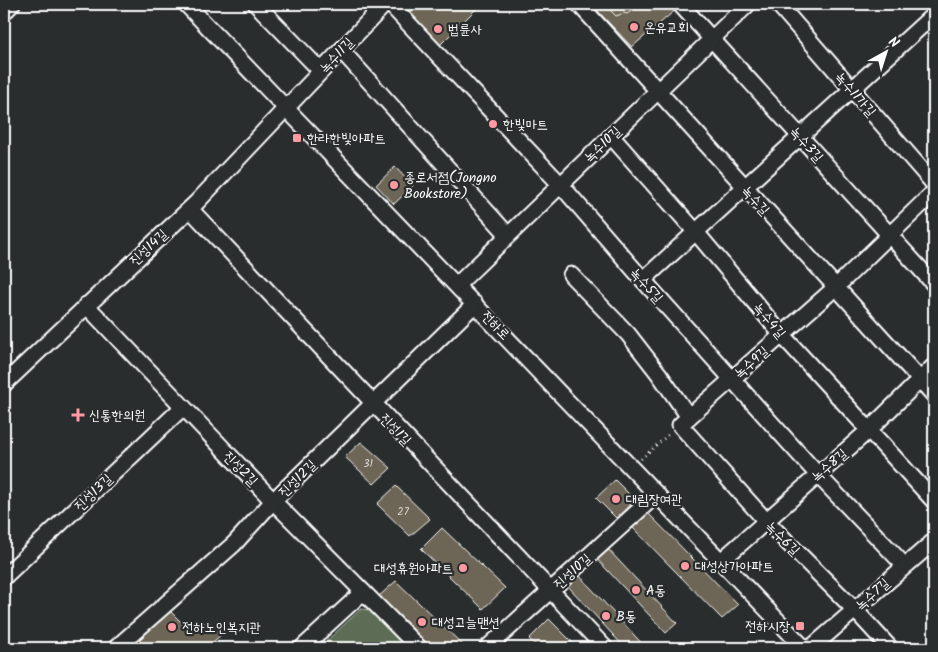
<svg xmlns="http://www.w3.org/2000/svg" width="938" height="652" viewBox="0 0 938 652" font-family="Kalam,'Poor Story',sans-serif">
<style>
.park{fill:#5d6d55;stroke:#aeb6aa}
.building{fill:#6d6555;stroke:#fff}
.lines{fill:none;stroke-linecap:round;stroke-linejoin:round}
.minor-casing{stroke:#fff;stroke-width:19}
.path{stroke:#fff;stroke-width:2.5;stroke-dasharray:1 4;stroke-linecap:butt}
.minor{stroke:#2a2d2e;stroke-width:15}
.poi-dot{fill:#ff9aa2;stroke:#2a2d2e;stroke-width:2}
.labels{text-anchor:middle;stroke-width:4.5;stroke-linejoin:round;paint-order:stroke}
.number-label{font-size:11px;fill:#dad8d4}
.poi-label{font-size:14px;fill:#fff;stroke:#2a2d2e;text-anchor:start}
.street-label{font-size:14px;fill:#fff;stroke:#2a2d2e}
</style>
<rect width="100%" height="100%" fill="#2a2d2e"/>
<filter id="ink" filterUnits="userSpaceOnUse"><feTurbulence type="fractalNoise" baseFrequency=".02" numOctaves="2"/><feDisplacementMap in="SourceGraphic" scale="10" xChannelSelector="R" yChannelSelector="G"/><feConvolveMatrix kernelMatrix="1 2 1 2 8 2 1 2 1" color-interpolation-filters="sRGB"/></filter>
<g filter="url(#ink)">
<path class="park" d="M361,609L371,610L411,648H319Z"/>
<g class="building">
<path d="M404,4H481L438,47L403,11Z"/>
<path d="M591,4H675L679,7L632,47Z"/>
<path d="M604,4H640L627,14L624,13L616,16Z"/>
<path d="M395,167L413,186L394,204L376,185Z"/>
<path d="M361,442L391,468L374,484L345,457Z"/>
<path d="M615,480L635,500L616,518L596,498Z"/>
<path d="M396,486L430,519L410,536L377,504Z"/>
<path d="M647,512L738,605L722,619L631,526Z"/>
<path d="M442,528L505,588L483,609L421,549Z"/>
<path d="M606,547L677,623L666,633L595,557Z"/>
<path d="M578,574L646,648H625L566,584Z"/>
<path d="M396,581L466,648H432L378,597Z"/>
<path d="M169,610L183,624L187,621L196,630L208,621L221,635L206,648H126Z"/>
<path d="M549,619L578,648H539L529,639Z"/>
</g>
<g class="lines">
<defs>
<g id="minor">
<path d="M186,4L804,648"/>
<path d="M256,4L321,71"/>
<path d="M390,4L560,184L643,280L818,475L904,565"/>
<path d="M579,4L934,395"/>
<path d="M680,4L934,284"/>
<path d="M778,4L934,184"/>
<path d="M4,12L12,4"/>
<path d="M341,50L508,235"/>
<path d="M611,136L695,231L782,335L934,501"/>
<path d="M190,209L605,648"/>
<path d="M571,275L628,334L659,374L689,417"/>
<path d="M643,280L929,19"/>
<path d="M457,285L748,4"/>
<path d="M86,305L273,501L419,648"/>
<path d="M4,384L196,203L385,4"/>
<path d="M721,561L869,430L934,366"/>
<path d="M4,577L183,407"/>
<path d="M116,648L234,544L273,501L475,304"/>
<path d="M302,648L363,592"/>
<path d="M487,648L657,494"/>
<path d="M811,648L934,541"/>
<path d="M890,648L855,610L766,521L680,425L836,287L934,192"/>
</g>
</defs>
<use href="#minor" class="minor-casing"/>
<path class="path" d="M641,459L669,434"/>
<use href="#minor" class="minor"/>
</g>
</g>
<g class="poi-dot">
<circle cx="634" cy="27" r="5"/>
<circle cx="438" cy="29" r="5"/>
<circle cx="493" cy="124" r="5"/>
<rect x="292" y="133" width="10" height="10" rx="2.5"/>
<circle cx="394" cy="185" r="5"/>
<path d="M75.5 407.5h5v5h5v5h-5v5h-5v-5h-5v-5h5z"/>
<circle cx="616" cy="499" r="5"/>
<circle cx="685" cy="566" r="5"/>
<circle cx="463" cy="568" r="5"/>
<circle cx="636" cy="590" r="5"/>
<circle cx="606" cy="616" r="5"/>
<circle cx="422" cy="622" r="5"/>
<rect x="795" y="621" width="10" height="10" rx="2.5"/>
<circle cx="172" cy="627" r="5"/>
</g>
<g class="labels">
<g class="number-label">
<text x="368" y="467">31</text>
<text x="403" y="515">27</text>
</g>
<g class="poi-label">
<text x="644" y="32">온유교회</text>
<text x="448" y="34">법륜사</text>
<text x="503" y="129">한빛마트</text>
<text x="307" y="143">한라한빛아파트</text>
<text x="404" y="182">종로서점(Jongno<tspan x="404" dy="16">Bookstore)</tspan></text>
<text x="89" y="420">신통한의원</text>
<text x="626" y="504">대림장여관</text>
<text x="695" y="571">대성상가아파트</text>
<text x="453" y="573" text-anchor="end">대성휴원아파트</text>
<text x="646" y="595">A동</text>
<text x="616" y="621">B동</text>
<text x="432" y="627">대성고늘맨션</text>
<text x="790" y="631" text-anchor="end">전하시장</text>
<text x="182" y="632">전하노인복지관</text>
</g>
<g class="street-label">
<text transform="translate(336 55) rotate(-47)" y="5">녹수11길</text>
<text transform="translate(856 94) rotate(49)" y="5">녹수11가길</text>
<text transform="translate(602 144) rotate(-44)" y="5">녹수10길</text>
<text transform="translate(807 144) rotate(48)" y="5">녹수3길</text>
<text transform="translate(756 200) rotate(48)" y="5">녹수길</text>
<text transform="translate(148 247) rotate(-43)" y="5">진성14길</text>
<text transform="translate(647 285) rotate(48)" y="5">녹수5길</text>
<text transform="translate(770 320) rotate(50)" y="5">녹수4길</text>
<text transform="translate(496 325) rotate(46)" y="5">전하로</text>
<text transform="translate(751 362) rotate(-41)" y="5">녹수9길</text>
<text transform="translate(396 429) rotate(46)" y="5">진성1길</text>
<text transform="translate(829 465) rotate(-41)" y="5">녹수8길</text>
<text transform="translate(241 468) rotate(46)" y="5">진성2길</text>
<text transform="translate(297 478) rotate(-44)" y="5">진성12길</text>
<text transform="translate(93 492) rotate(-44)" y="5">진성13길</text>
<text transform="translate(783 538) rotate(45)" y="5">녹수6길</text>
<text transform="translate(572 571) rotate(-42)" y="5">진성10길</text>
<text transform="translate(872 594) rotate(-42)" y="5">녹수7길</text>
</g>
</g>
<rect width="938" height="652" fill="none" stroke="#2a2d2e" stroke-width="20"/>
<rect x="10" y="10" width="918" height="632" fill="none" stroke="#fff" stroke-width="2" filter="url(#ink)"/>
<g transform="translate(886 52) rotate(39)" stroke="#2a2d2e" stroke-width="4" paint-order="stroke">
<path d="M0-4L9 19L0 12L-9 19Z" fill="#ffffff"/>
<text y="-8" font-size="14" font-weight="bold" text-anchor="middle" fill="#ffffff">N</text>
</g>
</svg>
